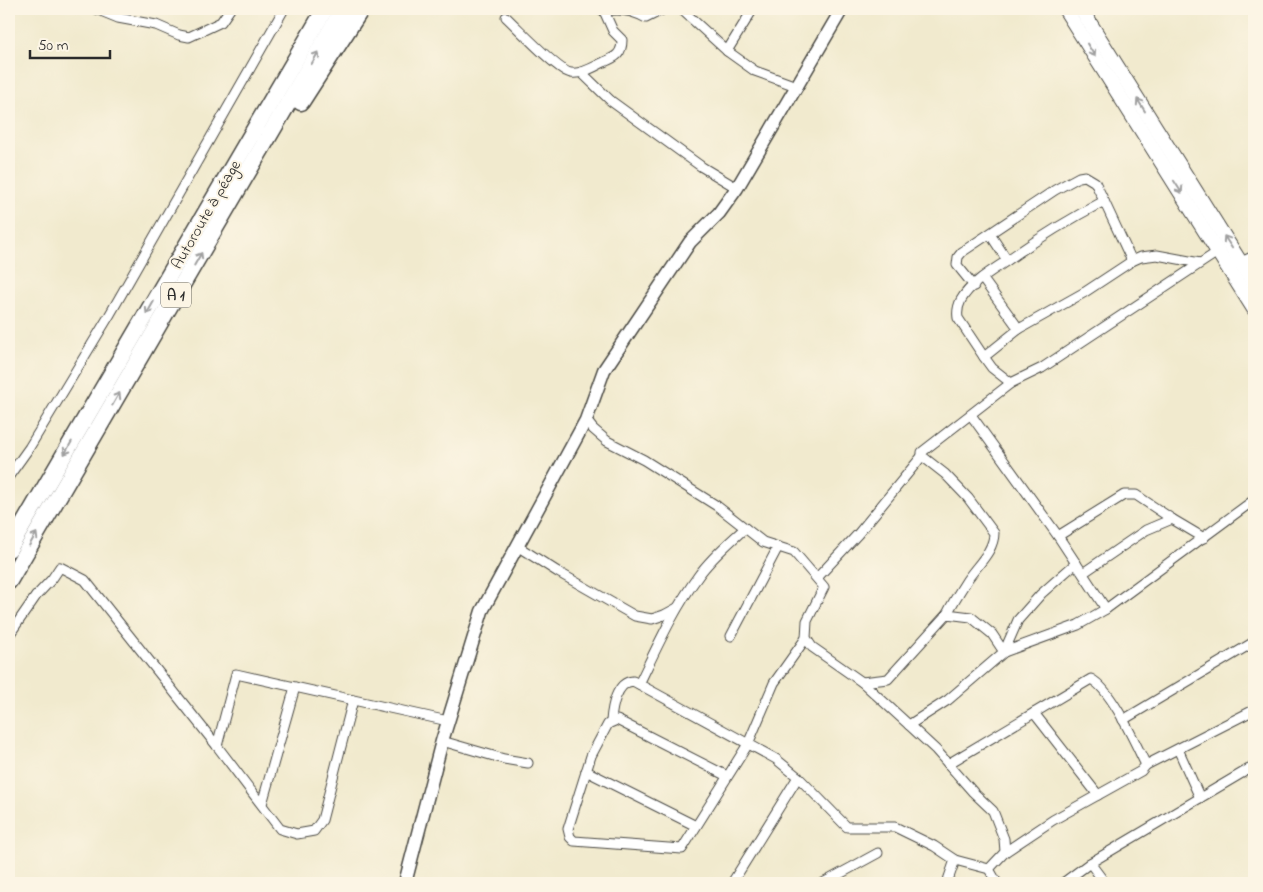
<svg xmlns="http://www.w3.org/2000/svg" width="1263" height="892" viewBox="0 0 1263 892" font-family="'Indie Flower',sans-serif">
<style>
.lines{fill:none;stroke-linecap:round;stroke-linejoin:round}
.street-casing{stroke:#494843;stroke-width:11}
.secondary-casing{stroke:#494843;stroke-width:15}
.primary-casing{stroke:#494843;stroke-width:16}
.highway-casing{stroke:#494843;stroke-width:19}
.street{stroke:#fff;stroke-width:9}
.secondary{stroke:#fff;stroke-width:12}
.primary{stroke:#fff;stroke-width:14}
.highway{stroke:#fff;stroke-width:16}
.oneway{stroke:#a0a0a0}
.labels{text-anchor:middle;stroke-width:4;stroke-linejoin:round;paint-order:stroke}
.shield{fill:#fcf5e5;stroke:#6a6863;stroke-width:1}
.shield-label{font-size:15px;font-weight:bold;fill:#2b2b2b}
.street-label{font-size:16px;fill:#2b2b2b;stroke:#fcf5e5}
</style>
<rect width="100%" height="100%" fill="#fcf5e5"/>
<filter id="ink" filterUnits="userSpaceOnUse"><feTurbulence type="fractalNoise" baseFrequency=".02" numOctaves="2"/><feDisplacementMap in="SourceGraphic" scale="10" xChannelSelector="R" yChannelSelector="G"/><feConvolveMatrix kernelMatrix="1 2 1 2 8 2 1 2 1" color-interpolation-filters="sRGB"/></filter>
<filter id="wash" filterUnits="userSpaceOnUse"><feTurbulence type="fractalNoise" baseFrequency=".0096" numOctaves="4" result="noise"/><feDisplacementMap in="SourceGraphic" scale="20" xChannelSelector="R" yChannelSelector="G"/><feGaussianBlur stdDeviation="1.12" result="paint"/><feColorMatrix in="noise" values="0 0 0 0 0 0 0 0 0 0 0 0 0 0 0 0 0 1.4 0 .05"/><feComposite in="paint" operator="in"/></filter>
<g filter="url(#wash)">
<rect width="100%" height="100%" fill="#f1eace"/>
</g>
<g filter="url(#ink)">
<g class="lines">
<defs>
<g id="street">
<path d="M96,9L118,18L156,25L179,35L189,37L221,22L230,9"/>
<path d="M600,9C606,12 610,10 617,10C628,10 637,13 646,18L664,9"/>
<path d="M681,9L727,51L755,71L796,86"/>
<path d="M506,17C517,27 559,72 571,73C582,75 595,66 604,62C616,57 622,54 622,40L613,31L604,11"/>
<path d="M727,51L753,9"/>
<path d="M581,72L611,101L702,167L737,188"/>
<path d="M990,234L1007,260"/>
<path d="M1241,262L1254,256"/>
<path d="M982,278L1019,329"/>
<path d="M974,286L957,265L958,257L962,252L1055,190L1079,177L1085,176L1095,182L1104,201"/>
<path d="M984,357L958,318C957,312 958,306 961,300C971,283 990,272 1005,262C1037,239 1070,219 1104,201L1132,261"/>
<path d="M1011,383L992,368L984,357L1019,329L1085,292L1132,261L1141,257L1157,255L1200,263"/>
<path d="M971,415L1058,536L1106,609"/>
<path d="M586,420L593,429L607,441L644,460L717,506L763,542L794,552L824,587L807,621L806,638L812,647L862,682L909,725"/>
<path d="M9,476L29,448L109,316L284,9"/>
<path d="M1058,536L1124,495H1136L1172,519"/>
<path d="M517,546L558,572L635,616L652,619L664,615L677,608"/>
<path d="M1083,573L1146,530L1172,519L1204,538"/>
<path d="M817,578L858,534L922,456"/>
<path d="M947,614C953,602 960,591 967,580C977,565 994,551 994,533L968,498L945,474L922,456V452L1011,383L1042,368L1219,251"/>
<path d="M9,635L36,596L52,579L60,567L85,580L217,746L280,829L297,834L314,831L322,820L353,700"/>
<path d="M731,636L778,547"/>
<path d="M1004,652L1018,620L1041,594L1076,563"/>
<path d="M862,682L888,679L947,614L971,617L992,634L1004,652"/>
<path d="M639,684C657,647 674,609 699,575C712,557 729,543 745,528"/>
<path d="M1034,713L1098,795"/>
<path d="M1123,720L1254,642"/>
<path d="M611,721C612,708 616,682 633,681L776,759L798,777L847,827H895L934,846L955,860L989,869L997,883"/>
<path d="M442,741L504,759L528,763"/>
<path d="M217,746L236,674L448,721"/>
<path d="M1178,749L1200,798"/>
<path d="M948,764L1091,679C1112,690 1135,743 1146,765L1141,771L1053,820L1005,852"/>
<path d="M1146,765L1254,710"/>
<path d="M586,771L696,826"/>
<path d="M727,776L617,720L608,724L591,756L568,829L570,837L574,841L682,849L748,744L774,683L806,638"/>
<path d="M262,804L295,687"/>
<path d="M1090,863L1105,883"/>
<path d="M989,869L1005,852L1004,839L993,811L973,792L936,750L909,725L948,700L1004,652L1078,625L1106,609L1254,500"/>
<path d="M732,883L798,777"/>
<path d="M823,883L878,853"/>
<path d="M947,883L955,860"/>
<path d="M1063,883L1090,863L1254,766"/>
</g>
<path id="secondary" d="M405,883L442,741L482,611L586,420L604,370L690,242L719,213L737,188L842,9"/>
<g id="primary">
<path d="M1065,9L1254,309"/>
<path d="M1081,9L1254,284"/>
</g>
<g id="highway">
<path d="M301,102L361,9"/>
<path d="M9,549L325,9"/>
<path d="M9,581L343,9"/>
</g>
</defs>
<use href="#street" class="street-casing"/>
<use href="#secondary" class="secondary-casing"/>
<use href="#primary" class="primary-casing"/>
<use href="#highway" class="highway-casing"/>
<use href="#street" class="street"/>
<use href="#secondary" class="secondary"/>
<use href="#primary" class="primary"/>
<use href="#highway" class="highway"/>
</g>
<defs><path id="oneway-shaft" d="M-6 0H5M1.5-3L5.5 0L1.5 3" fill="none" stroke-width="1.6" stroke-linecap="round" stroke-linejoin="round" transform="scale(1.25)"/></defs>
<g class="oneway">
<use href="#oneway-shaft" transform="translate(1091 50) rotate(58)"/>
<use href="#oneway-shaft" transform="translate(315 58) rotate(-60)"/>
<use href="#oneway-shaft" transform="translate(1141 105) rotate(-122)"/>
<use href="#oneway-shaft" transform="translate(1178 187) rotate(57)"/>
<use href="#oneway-shaft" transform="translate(1228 242) rotate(-123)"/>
<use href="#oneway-shaft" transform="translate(198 259) rotate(-60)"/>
<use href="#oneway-shaft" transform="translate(150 308) rotate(120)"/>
<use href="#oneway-shaft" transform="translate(116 399) rotate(-60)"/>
<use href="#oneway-shaft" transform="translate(68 448) rotate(120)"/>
<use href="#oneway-shaft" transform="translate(33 539) rotate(-60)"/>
</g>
</g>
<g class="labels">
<rect class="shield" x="161" y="282.5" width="30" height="25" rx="4"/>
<g class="shield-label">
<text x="176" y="300">A 1</text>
</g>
<g class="street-label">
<text transform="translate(205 214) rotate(-60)" y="6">Autoroute à péage</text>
</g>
</g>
<rect width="1263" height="892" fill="none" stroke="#fcf5e5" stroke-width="30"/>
<path d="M30 50v8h80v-8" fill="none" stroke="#2b2b2b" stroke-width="2.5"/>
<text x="38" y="50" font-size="15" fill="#2b2b2b" stroke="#fcf5e5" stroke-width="4" paint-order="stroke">50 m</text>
</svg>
